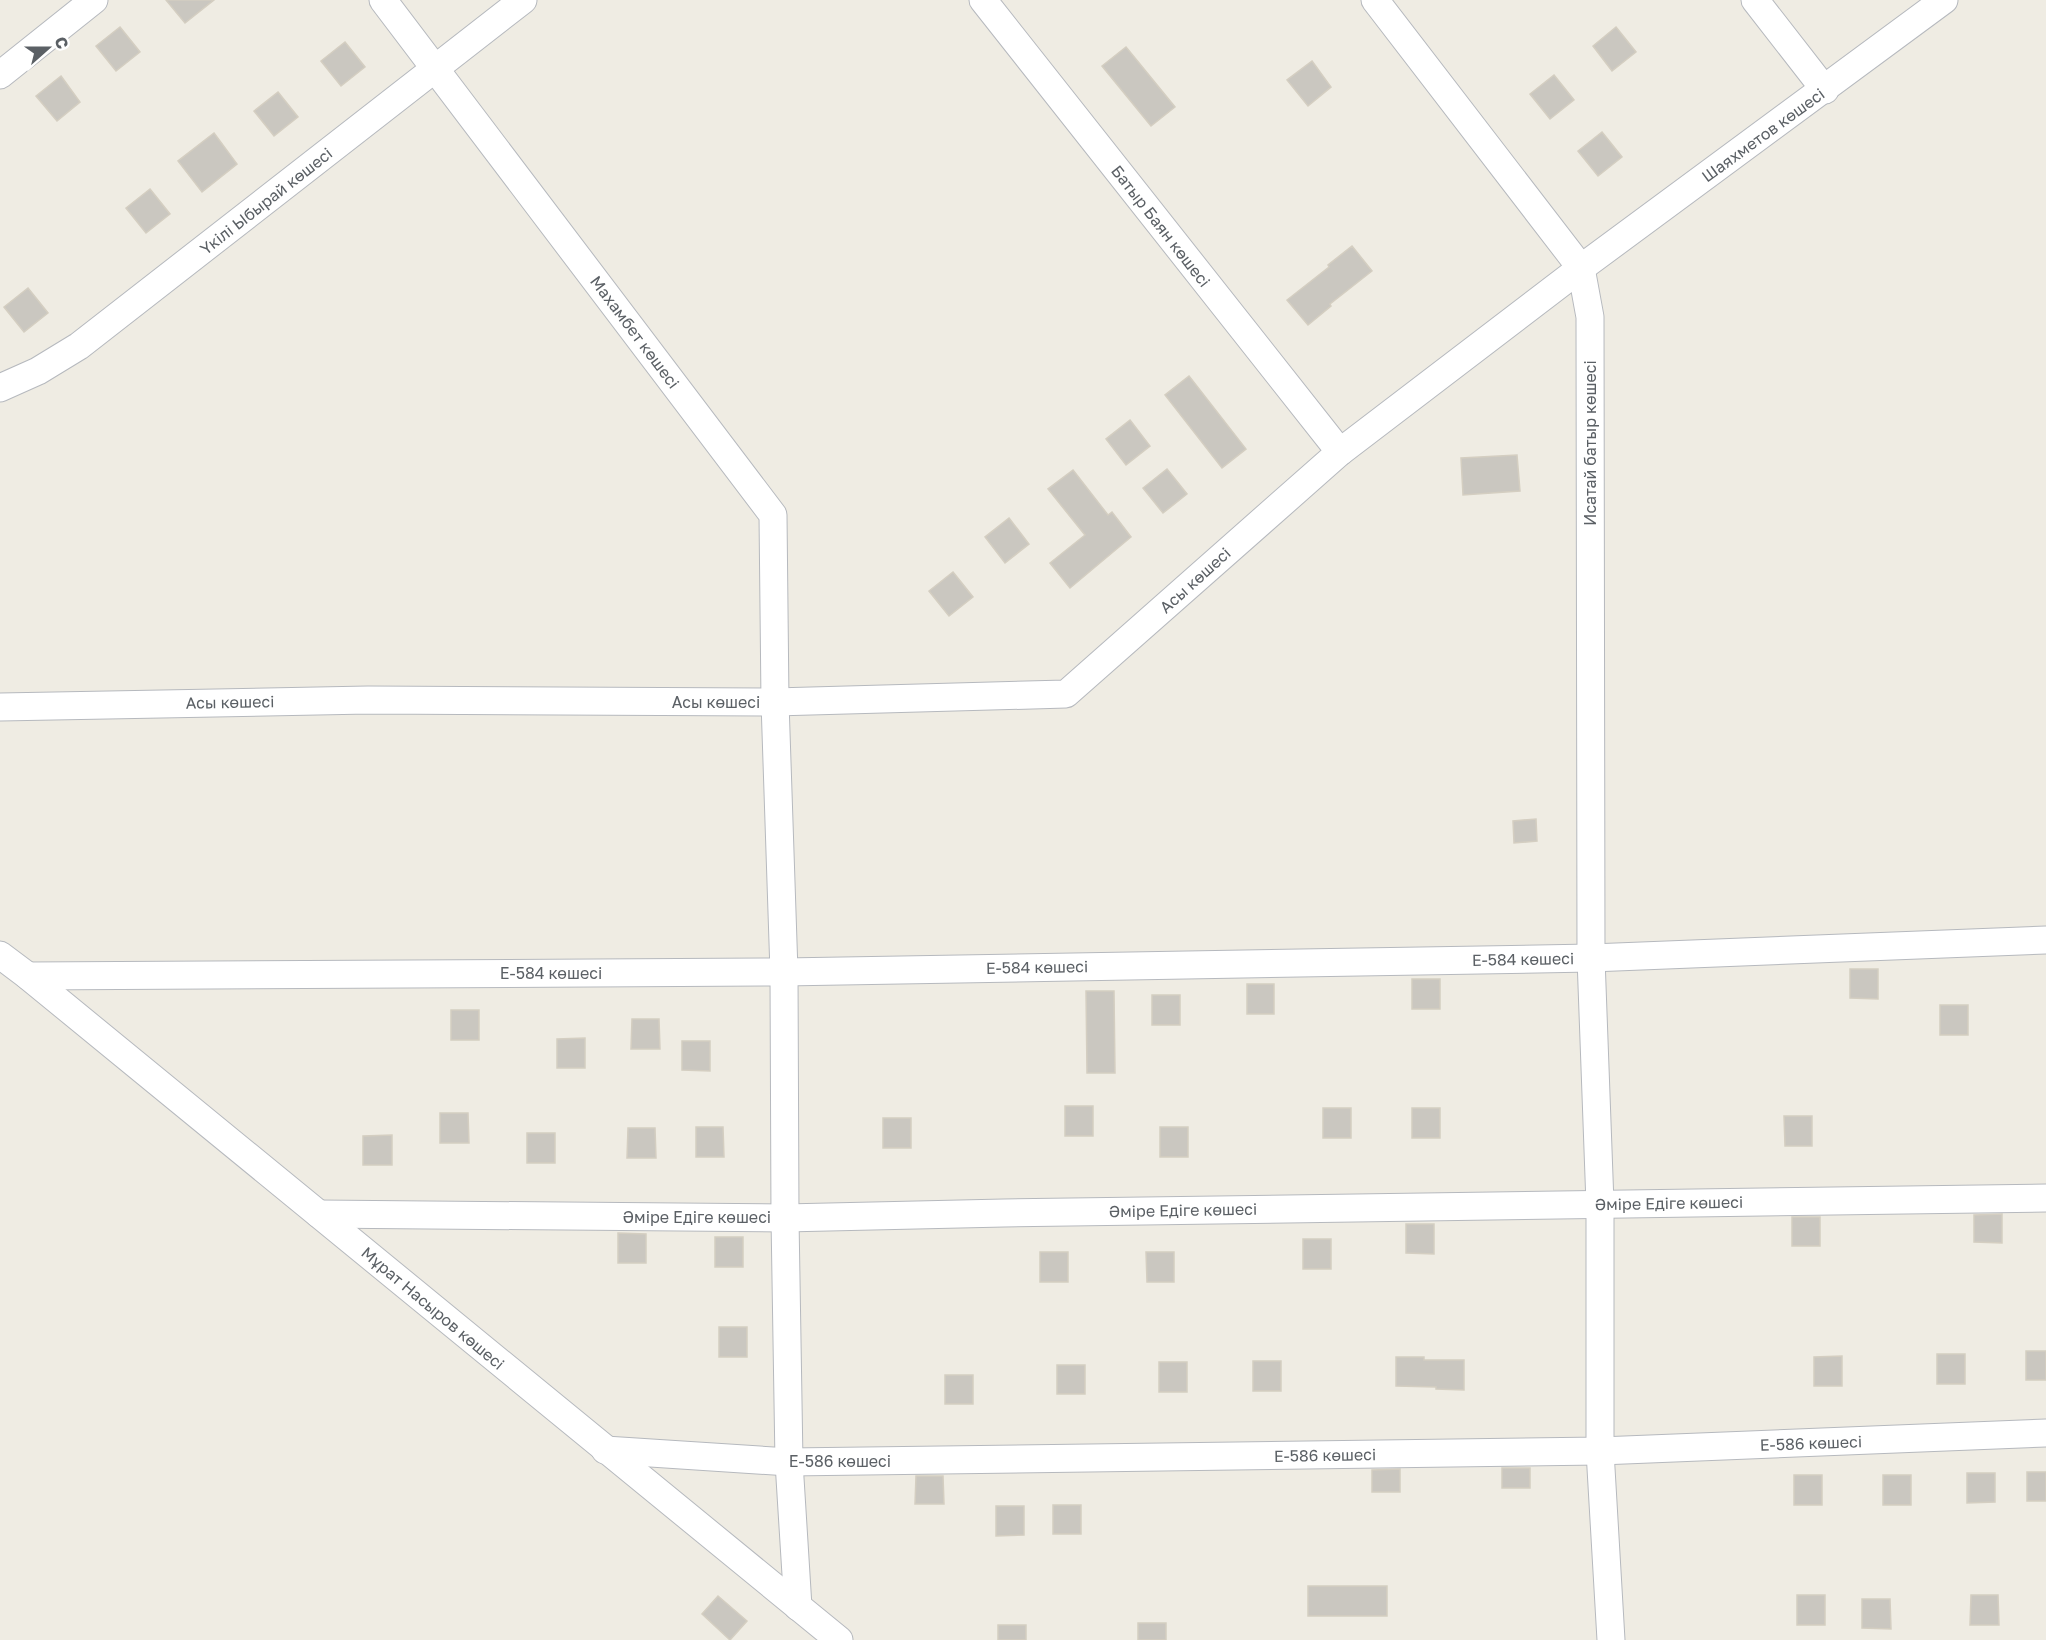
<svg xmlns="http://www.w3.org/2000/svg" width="2046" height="1640" viewBox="0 0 2046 1640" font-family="'Golos Text',sans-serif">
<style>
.building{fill:#cac7c0;stroke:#d4cec1;stroke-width:1.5}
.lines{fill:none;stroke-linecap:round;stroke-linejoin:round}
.minor-casing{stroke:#b6b9be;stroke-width:29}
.minor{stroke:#fff;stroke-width:27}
.labels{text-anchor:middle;stroke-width:6;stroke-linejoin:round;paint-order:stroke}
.street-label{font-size:16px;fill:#5b6065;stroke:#fff}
</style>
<rect width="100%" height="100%" fill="#efece3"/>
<g class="building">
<path d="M166,0H214L185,23Z"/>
<path d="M120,27L140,52L116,71L96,46Z"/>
<path d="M1616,27L1636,52L1612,71L1593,46Z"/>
<path d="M345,42L365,67L341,86L321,61Z"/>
<path d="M1126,47L1175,107L1151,126L1102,66Z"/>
<path d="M1312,61L1331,87L1308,106L1287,80Z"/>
<path d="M1554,75L1574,100L1550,119L1530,94Z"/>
<path d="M61,76L80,102L57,121L36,96Z"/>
<path d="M278,92L298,117L274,136L254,111Z"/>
<path d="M1602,132L1622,157L1598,176L1578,151Z"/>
<path d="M214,133L237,164L202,192L178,161Z"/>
<path d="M150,189L170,214L146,233L126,208Z"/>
<path d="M1352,246L1372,271L1330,304L1331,306L1308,325L1287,300L1329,267L1328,265Z"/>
<path d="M28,288L48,313L24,332L4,307Z"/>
<path d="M1189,376L1246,449L1222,468L1165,395Z"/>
<path d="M1130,420L1150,446L1126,465L1106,439Z"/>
<path d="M1517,455L1520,491L1463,495L1461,458Z"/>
<path d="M1167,469L1187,494L1163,513L1143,488Z"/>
<path d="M1073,470L1108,515L1112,512L1131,537L1070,588L1050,563L1085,535L1048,489Z"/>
<path d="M1009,518L1029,544L1005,563L985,537Z"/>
<path d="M953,572L973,597L949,616L929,591Z"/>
<path d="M1536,819L1537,841L1514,843L1513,821Z"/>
<path d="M1850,969H1878V999L1850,998Z"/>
<rect x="1412" y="979" width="28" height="30"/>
<rect x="1247" y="984" width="27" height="30"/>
<path d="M1086,991H1114L1115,1073H1087Z"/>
<rect x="1152" y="995" width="28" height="30"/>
<rect x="1940" y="1005" width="28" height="30"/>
<rect x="451" y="1010" width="28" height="30"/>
<path d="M632,1019H659L660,1049H631Z"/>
<path d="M585,1038V1068H557V1039Z"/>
<path d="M682,1041H710V1071L682,1070Z"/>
<rect x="1065" y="1106" width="28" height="30"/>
<rect x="1323" y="1108" width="28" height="30"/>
<rect x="1412" y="1108" width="28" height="30"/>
<path d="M440,1113H468L469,1143H440Z"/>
<path d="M1784,1116H1812V1146H1785Z"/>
<rect x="883" y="1118" width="28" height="30"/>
<path d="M696,1127H723L724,1157H696Z"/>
<rect x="1160" y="1127" width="28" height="30"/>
<path d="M628,1128H655L656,1158H627Z"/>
<rect x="527" y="1133" width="28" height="30"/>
<path d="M392,1135V1165H363V1136Z"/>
<path d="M2002,1214V1243L1974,1242V1215Z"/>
<rect x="1792" y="1217" width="28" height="29"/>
<path d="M1406,1224H1434V1254L1406,1253Z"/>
<path d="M618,1233L646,1234V1263H618Z"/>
<rect x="715" y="1237" width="28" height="30"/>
<rect x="1303" y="1239" width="28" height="30"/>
<rect x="1040" y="1252" width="28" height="30"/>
<path d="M1146,1252H1174V1282H1147Z"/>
<rect x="719" y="1327" width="28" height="30"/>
<rect x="2026" y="1351" width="20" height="29"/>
<rect x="1937" y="1354" width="28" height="30"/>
<path d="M1842,1356V1386H1814V1357Z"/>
<path d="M1396,1357H1424V1360H1464V1390L1436,1389V1387L1396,1386Z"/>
<rect x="1253" y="1361" width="28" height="30"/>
<rect x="1159" y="1362" width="28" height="30"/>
<rect x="1057" y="1365" width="28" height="29"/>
<rect x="945" y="1375" width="28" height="29"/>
<rect x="1502" y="1468" width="28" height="20"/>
<path d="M1400,1469V1492H1372V1470Z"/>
<rect x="2027" y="1472" width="19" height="29"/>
<path d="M1967,1473H1995V1502L1967,1503Z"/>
<rect x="1794" y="1475" width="28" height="30"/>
<rect x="1883" y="1475" width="28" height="30"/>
<path d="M916,1476H943L944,1504H915Z"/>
<rect x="1053" y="1505" width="28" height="29"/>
<path d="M996,1506H1024V1535L996,1536Z"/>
<rect x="1308" y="1586" width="79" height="30"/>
<rect x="1797" y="1595" width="28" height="30"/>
<path d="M1971,1595H1998L1999,1625H1970Z"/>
<path d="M718,1596L747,1621L730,1640L702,1614Z"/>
<path d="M1862,1599H1890L1891,1629L1862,1628Z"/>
<rect x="1138" y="1623" width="28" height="17"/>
<rect x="998" y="1625" width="28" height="15"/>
</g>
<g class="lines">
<defs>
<g id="minor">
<path d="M383,0L773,515L775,702L784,972L785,1218L789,1462L798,1607"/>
<path d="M983,0L1340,452"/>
<path d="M1375,0L1581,268L1590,317L1591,958L1600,1204V1451L1611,1640"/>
<path d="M1755,0L1825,90"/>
<path d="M0,75L94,0"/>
<path d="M0,388L38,371L79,346L523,0"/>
<path d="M0,707L368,700L775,702L1066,694L1340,452L1581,268L1944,0"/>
<path d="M0,955L28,976L839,1640"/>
<path d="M28,976L784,972L1591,958L2046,940"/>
<path d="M319,1214L785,1218L1004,1213L2046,1198"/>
<path d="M605,1450L789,1462L1600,1451L2046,1433"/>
</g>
</defs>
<use href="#minor" class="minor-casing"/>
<use href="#minor" class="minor"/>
</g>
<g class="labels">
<g class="street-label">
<text transform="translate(1763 135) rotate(-36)" y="6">Шаяхметов көшесі</text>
<text transform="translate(266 201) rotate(-38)" y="6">Үкілі Ыбырай көшесі</text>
<text transform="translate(1161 226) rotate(52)" y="6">Батыр Баян көшесі</text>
<text transform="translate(635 332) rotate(53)" y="6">Махамбет көшесі</text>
<text transform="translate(1590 443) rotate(-90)" y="6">Исатай батыр көшесі</text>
<text transform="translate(1195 580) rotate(-42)" y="6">Асы көшесі</text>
<text transform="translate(230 702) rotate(-1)" y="6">Асы көшесі</text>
<text x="716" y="708">Асы көшесі</text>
<text transform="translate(1523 959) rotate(-1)" y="6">Е-584 көшесі</text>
<text transform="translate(1037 967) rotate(-1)" y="6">Е-584 көшесі</text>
<text x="551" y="979">Е-584 көшесі</text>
<text transform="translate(1669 1203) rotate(-1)" y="6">Әміре Едіге көшесі</text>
<text transform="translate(1183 1210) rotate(-1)" y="6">Әміре Едіге көшесі</text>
<text x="697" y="1223">Әміре Едіге көшесі</text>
<text transform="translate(433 1308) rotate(40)" y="6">Мұрат Насыров көшесі</text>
<text transform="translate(1811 1443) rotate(-2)" y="6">Е-586 көшесі</text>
<text transform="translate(1325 1455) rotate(-1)" y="6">Е-586 көшесі</text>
<text x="840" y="1467">Е-586 көшесі</text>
</g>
</g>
<g transform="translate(48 48) rotate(69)" stroke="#ffffff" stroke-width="4.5" paint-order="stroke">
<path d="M0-4.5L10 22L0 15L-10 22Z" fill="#5b6065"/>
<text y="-9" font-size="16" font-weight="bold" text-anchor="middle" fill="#5b6065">С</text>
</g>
</svg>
